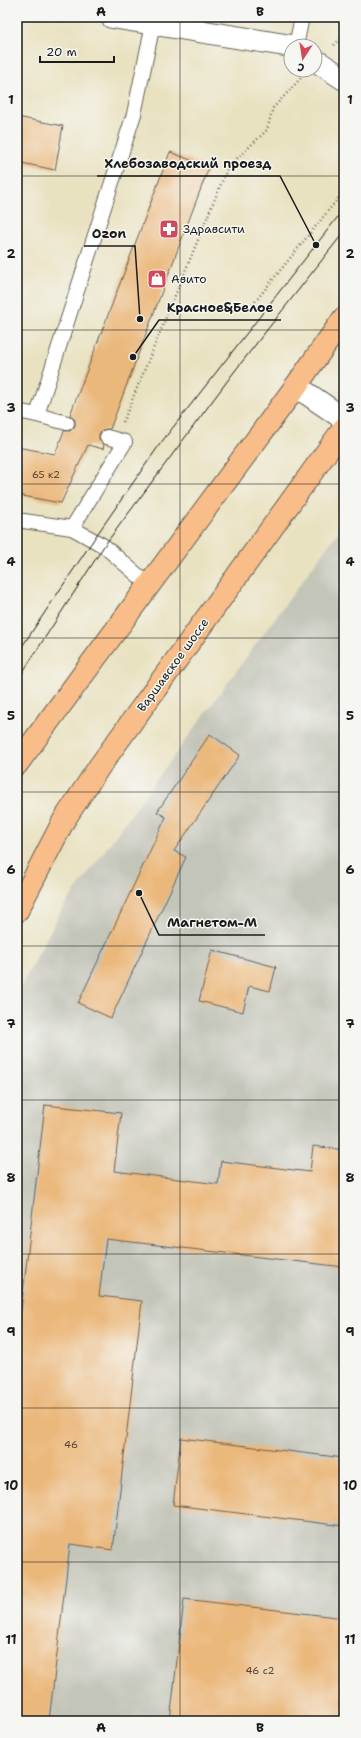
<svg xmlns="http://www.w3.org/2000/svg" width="361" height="1738" viewBox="0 0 361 1738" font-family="'Shantell Sans',sans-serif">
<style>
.industrial{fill:#c4c5b9}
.green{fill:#a9d785;stroke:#627a50}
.building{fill:#ebb87b}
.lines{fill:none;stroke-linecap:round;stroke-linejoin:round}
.service-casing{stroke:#646156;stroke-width:16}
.minor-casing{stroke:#646156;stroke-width:24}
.primary-casing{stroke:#646156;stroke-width:24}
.path{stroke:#646156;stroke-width:2.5;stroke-dasharray:1 3;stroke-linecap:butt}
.service{stroke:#fff;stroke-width:14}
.minor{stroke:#fff;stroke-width:22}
.primary{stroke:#f8bd89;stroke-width:22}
.tram{stroke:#1c1c1c;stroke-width:1}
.grid{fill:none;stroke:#1c1c1c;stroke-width:1;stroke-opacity:0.55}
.labels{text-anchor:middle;stroke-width:3;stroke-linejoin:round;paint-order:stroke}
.number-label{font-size:10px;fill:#504334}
.poi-label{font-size:12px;fill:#1c1c1c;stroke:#f6f6f2;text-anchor:start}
.street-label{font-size:12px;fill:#1c1c1c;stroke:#f6f6f2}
.leader{fill:none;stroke:#1c1c1c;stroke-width:1.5}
.callout-dot{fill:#1c1c1c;stroke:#f6f6f2;stroke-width:1.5}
.callout-label{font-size:13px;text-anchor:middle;font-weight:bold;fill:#1c1c1c;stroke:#f6f6f2;stroke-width:3;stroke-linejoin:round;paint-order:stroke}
.neatline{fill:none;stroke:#1c1c1c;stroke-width:1.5}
.grid-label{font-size:13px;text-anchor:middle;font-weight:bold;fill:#1c1c1c}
</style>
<rect width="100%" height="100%" fill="#f6f6f2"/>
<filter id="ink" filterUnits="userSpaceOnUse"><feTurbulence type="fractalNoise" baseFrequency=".025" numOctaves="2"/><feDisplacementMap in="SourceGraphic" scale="8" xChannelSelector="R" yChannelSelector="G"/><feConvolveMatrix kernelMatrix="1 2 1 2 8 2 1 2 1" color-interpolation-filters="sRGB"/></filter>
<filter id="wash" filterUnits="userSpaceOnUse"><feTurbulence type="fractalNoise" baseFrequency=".012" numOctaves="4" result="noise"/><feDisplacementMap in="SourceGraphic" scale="16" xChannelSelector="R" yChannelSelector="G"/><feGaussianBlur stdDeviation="0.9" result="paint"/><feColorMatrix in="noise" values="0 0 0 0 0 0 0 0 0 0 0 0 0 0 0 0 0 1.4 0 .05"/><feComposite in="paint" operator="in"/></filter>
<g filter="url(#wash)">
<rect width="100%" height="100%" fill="#e9e2c1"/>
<path class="industrial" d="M344,524V1721H17V994L62,909Z"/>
<path class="green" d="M17,863L21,865L23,872L17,883Z"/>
<g id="blocks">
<g class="building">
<path d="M17,117L63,126L55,170L17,162Z"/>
<path d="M170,152L209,167L110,429H105L99,434V439L104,445L103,449L88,445L61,503L17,495V447L55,454L64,431H70L75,426V420L70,415Z"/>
<path d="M210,734L240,755L174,851L186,857L111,1018L78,1003L166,817L157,812Z"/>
<path d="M212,950L276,967L270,991L249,986L243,1012L199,1001Z"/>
<path d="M45,1105L121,1113L114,1171L218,1184L221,1161L310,1172L313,1146L344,1150V1267L106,1239L99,1296L142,1301L113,1550L70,1544L49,1721H17V1345Z"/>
<path d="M181,1438L344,1458V1526L173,1505Z"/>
<path d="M184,1599L344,1618V1721H170Z"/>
</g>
</g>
</g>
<g filter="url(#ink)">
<use href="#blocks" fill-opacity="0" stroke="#646156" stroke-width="1"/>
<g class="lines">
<defs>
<g id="service">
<path d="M296,46L302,17"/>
<path d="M17,411L37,415L134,114L153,24"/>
<path d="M37,415L67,423"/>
<path d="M17,520L72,528L104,546L149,585"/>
<path d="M72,528L125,442L107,437"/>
</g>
<g id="minor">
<path d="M112,17L291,46"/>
<path d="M315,60L344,79"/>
<path d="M296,386L344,419"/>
</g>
<g id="primary">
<path d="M17,764L296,386L344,318"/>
<path d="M17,911L64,820L99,767L344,428"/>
</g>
</defs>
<use href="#service" class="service-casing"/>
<use href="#minor" class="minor-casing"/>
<use href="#primary" class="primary-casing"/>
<g class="path">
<path d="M275,17L283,18"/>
<path d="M334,45L344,36"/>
<path d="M250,308L344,191"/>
<path d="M123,422L228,167L267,130L273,108L301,78"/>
</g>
<use href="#service" class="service"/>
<use href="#minor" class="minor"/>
<use href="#primary" class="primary"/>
<g class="tram">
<path d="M17,654L96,536L160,444L344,209"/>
<path d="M17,681L104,546L234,372L344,232"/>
</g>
</g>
</g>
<path class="grid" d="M180,17V1721M17,176H344M17,330H344M17,484H344M17,638H344M17,792H344M17,946H344M17,1100H344M17,1254H344M17,1408H344M17,1562H344"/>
<defs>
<symbol id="pharmacy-square" viewBox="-11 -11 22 22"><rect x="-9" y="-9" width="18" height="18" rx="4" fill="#d1495b" stroke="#f6f6f2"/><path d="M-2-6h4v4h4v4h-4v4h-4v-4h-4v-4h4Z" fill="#fff"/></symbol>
<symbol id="shop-square" viewBox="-11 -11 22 22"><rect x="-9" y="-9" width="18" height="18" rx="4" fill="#d1495b" stroke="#f6f6f2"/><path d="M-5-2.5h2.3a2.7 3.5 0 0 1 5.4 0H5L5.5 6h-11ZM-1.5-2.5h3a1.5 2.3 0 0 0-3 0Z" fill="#fff"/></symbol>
</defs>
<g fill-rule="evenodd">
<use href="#pharmacy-square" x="158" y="218" width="22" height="22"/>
<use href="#shop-square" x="146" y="268" width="22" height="22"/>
</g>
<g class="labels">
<g class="number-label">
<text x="46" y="478">65 к2</text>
<text x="71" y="1448">46</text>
<text x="260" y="1674">46 с2</text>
</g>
<g class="poi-label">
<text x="183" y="233">Здравсити</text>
<text x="171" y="283">Авито</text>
</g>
<g class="street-label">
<text transform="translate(173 665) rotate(-54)" y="4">Варшавское шоссе</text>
</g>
</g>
<path class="leader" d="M316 245L280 176H97M140 319L135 246H84M133 357L159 320H281M139 893L159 935H265"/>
<g class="callout-dot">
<circle cx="316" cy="245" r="4"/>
<circle cx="140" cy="319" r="4"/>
<circle cx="133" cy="357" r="4"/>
<circle cx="139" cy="893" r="4"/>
</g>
<g class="callout-label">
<text x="188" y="168">Хлебозаводский проезд</text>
<text x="109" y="238">Ozon</text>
<text x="220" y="312">Красное&amp;Белое</text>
<text x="212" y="927">Магнетом-М</text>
</g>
<rect width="361" height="1738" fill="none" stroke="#f6f6f2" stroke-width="44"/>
<g transform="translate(303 58) rotate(192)"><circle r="19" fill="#f6f6f2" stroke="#9f9f9c"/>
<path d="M0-3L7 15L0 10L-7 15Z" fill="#d1495b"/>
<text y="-6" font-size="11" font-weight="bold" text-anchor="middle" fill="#1c1c1c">С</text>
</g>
<path d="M40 56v6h74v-6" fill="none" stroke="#1c1c1c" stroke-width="2"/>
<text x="46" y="56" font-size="12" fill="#1c1c1c" stroke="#f6f6f2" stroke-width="3" paint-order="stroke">20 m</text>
<rect x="22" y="22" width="317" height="1694" class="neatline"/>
<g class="grid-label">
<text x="101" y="16">A</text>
<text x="260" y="16">B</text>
<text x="11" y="104">1</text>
<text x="350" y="104">1</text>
<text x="11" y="258">2</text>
<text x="350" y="258">2</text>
<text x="11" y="412">3</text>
<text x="350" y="412">3</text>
<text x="11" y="566">4</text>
<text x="350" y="566">4</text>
<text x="11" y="720">5</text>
<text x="350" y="720">5</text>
<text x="11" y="874">6</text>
<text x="350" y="874">6</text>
<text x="11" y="1028">7</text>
<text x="350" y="1028">7</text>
<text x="11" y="1182">8</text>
<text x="350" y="1182">8</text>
<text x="11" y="1336">9</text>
<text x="350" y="1336">9</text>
<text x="11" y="1490">10</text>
<text x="350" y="1490">10</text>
<text x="11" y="1644">11</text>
<text x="350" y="1644">11</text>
<text x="101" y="1732">A</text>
<text x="260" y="1732">B</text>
</g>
</svg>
